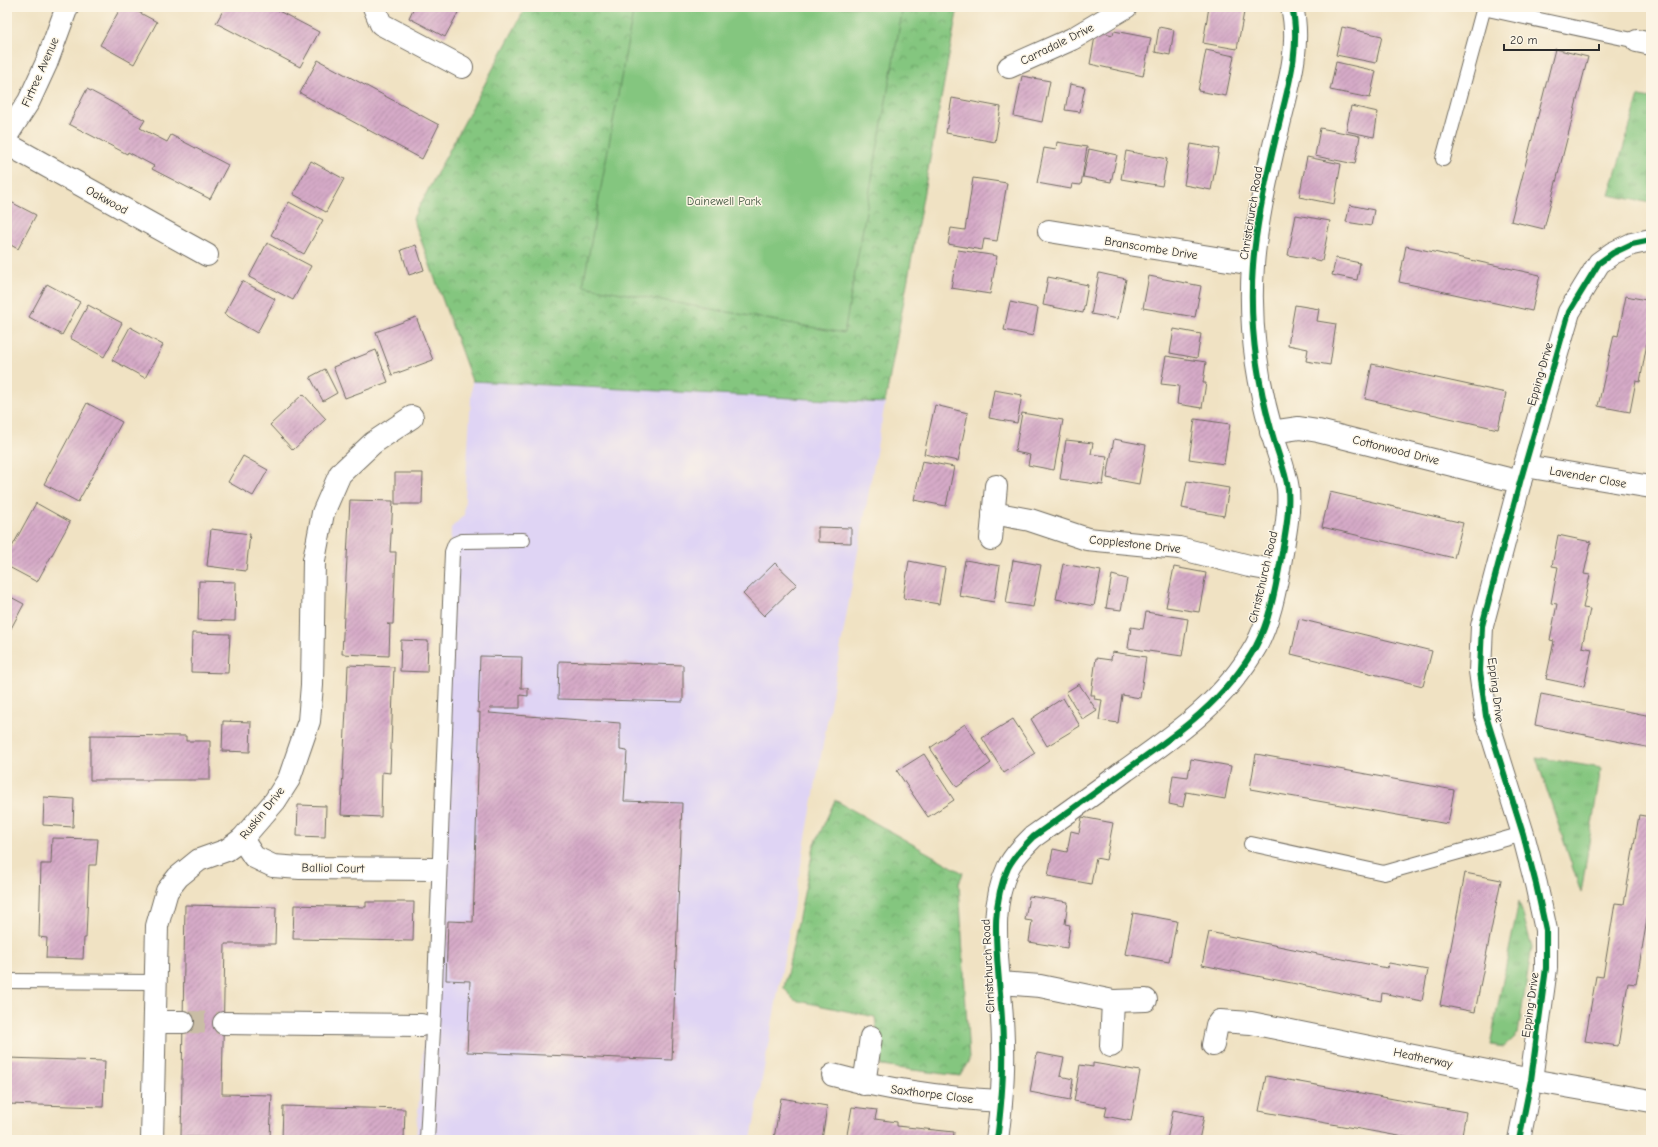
<svg xmlns="http://www.w3.org/2000/svg" width="1658" height="1147" viewBox="0 0 1658 1147" font-family="'Comic Neue',sans-serif">
<style>
.built{fill:#dfd4f4}
.grass{fill:url(#grass-tufts);stroke:#587855}
.park{fill:url(#park-crowns);stroke:#587855}
.pitch{fill:#84c67f;stroke:#587855}
.building{fill:url(#building-hatch)}
.lines{fill:none;stroke-linecap:round;stroke-linejoin:round}
.minor-tunnel{stroke:#c9bda5;stroke-width:22;stroke-dasharray:22 11;stroke-linecap:butt}
.service-casing{stroke:#706b60;stroke-width:16}
.minor-casing{stroke:#706b60;stroke-width:24}
.service{stroke:#fff;stroke-width:14}
.minor{stroke:#fff;stroke-width:22}
.cycleway-casing{stroke:#fcf5e5;stroke-width:8}
.cycleway{stroke:#00873e;stroke-width:6}
.labels{text-anchor:middle;stroke-width:3;stroke-linejoin:round;paint-order:stroke}
.street-label{font-size:12px;fill:#2b2b2b;stroke:#fcf5e5}
.park-label{font-size:12px;fill:#465a44;stroke:#fcf5e5}
</style>
<defs>
<pattern id="grass-tufts" width="24" height="20" patternUnits="userSpaceOnUse"><rect width="24" height="20" fill="#84c67f"/><path d="M3 7l-1-3M5 7V3M7 7l1-3M15 17l-1-3M17 17v-4M19 17l1-3" fill="none" stroke="#6ca168"/></pattern>
<pattern id="park-crowns" width="20" height="18" patternUnits="userSpaceOnUse"><rect width="20" height="18" fill="#84c67f"/><path d="M2 6a3 3 0 1 1 6 0M12 15a3 3 0 1 1 6 0" fill="none" stroke="#6ca168"/></pattern>
<pattern id="building-hatch" width="6" height="6" patternUnits="userSpaceOnUse"><rect width="6" height="6" fill="#d6aac8"/><path d="M-1 1l2-2M0 6l6-6M5 7l2-2" fill="none" stroke="#ae8ba3"/></pattern>
</defs>
<rect width="100%" height="100%" fill="#fcf5e5"/>
<filter id="ink" filterUnits="userSpaceOnUse"><feTurbulence type="fractalNoise" baseFrequency=".025" numOctaves="2"/><feDisplacementMap in="SourceGraphic" scale="8" xChannelSelector="R" yChannelSelector="G"/><feConvolveMatrix kernelMatrix="1 2 1 2 8 2 1 2 1" color-interpolation-filters="sRGB"/></filter>
<filter id="wash" filterUnits="userSpaceOnUse"><feTurbulence type="fractalNoise" baseFrequency=".012" numOctaves="4" result="noise"/><feDisplacementMap in="SourceGraphic" scale="16" xChannelSelector="R" yChannelSelector="G"/><feGaussianBlur stdDeviation="0.9" result="paint"/><feColorMatrix in="noise" values="0 0 0 0 0 0 0 0 0 0 0 0 0 0 0 0 0 1.4 0 .05"/><feComposite in="paint" operator="in"/></filter>
<g filter="url(#wash)">
<rect width="100%" height="100%" fill="#f0e2c3"/>
<path class="built" d="M472,381L885,403L751,1140H416L422,1060L430,985L451,528L464,515Z"/>
<g class="grass">
<path d="M1639,96L1651,98V203L1609,195Z"/>
<path d="M1536,757L1601,768L1581,893Z"/>
<path d="M1519,901L1532,947L1518,1034L1504,1047L1490,1045Z"/>
</g>
<g class="park">
<path d="M526,7H958L885,403L472,381L413,218Z"/>
<path d="M835,800L963,873L959,883L969,1060L960,1076L881,1066L875,1017L794,1000L784,988L814,846Z"/>
</g>
<path class="pitch" d="M634,7H903L844,333L583,286Z"/>
<g id="blocks">
<g class="building">
<path d="M121,7H129L157,22L134,64L100,45Z"/>
<path d="M225,7H271L319,32L300,67L216,23Z"/>
<path d="M414,7H461L445,37L409,18Z"/>
<path d="M1209,7H1245L1237,49L1203,43Z"/>
<path d="M1159,27L1174,30L1170,55L1155,52Z"/>
<path d="M1342,27L1382,36L1376,63L1336,55Z"/>
<path d="M1096,31L1113,35L1114,31L1151,38L1143,76L1090,64Z"/>
<path d="M1555,49L1588,57L1544,229L1511,221Z"/>
<path d="M1206,50L1234,56L1226,96L1198,91Z"/>
<path d="M318,60L439,125L422,159L300,93Z"/>
<path d="M1336,62L1376,71L1370,98L1330,90Z"/>
<path d="M1022,76L1050,81L1042,122L1014,116Z"/>
<path d="M1070,84L1085,87L1080,112L1065,110Z"/>
<path d="M87,89L145,120L140,128L167,142L171,135L228,165L210,199L152,169L154,166L128,152L127,154L69,124Z"/>
<path d="M952,98L1001,107L995,142L946,133Z"/>
<path d="M1351,106L1378,112L1374,137L1346,131Z"/>
<path d="M1320,128L1360,136L1355,164L1315,156Z"/>
<path d="M1057,142L1087,147L1081,185L1072,184L1071,189L1037,183L1044,148L1056,150Z"/>
<path d="M1191,144L1219,149L1211,190L1184,185Z"/>
<path d="M1089,149L1117,155L1111,182L1083,177Z"/>
<path d="M1126,151L1167,159L1162,186L1121,179Z"/>
<path d="M1307,157L1341,164L1334,204L1299,197Z"/>
<path d="M311,161L344,179L326,212L293,194Z"/>
<path d="M973,178L1007,183L997,241L984,239L982,250L948,244L951,228L965,230Z"/>
<path d="M7,200L36,215L18,249L7,243Z"/>
<path d="M289,202L323,220L304,254L271,235Z"/>
<path d="M1350,205L1374,210L1371,226L1346,222Z"/>
<path d="M1296,215L1330,221L1322,261L1288,255Z"/>
<path d="M267,243L311,266L293,300L249,277Z"/>
<path d="M416,245L424,270L409,275L401,250Z"/>
<path d="M1406,246L1540,275L1532,311L1399,282Z"/>
<path d="M958,250L997,256L990,294L951,288Z"/>
<path d="M1336,258L1360,263L1357,280L1332,275Z"/>
<path d="M1099,273L1126,279L1118,319L1091,314Z"/>
<path d="M1149,276L1201,286L1195,317L1143,308Z"/>
<path d="M1048,277L1088,285L1083,313L1043,305Z"/>
<path d="M242,281L275,299L257,333L224,314Z"/>
<path d="M47,284L80,302L62,335L29,317Z"/>
<path d="M1626,296L1651,301V343H1647L1640,382L1636,381L1630,412L1598,406L1614,335L1618,336Z"/>
<path d="M1010,302L1038,308L1033,336L1004,330Z"/>
<path d="M88,305L122,323L104,357L70,338Z"/>
<path d="M1295,305L1319,309L1317,321L1336,324L1330,365L1306,361L1308,349L1288,345Z"/>
<path d="M416,317L433,360L392,375L376,332Z"/>
<path d="M130,327L163,345L145,378L112,360Z"/>
<path d="M1174,329L1201,334L1197,358L1170,353Z"/>
<path d="M376,350L388,382L345,398L333,367Z"/>
<path d="M1166,356L1206,362L1203,383H1206L1202,408L1177,404L1179,386L1161,384Z"/>
<path d="M1372,364L1506,393L1498,429L1365,399Z"/>
<path d="M325,369L337,393L323,401L310,377Z"/>
<path d="M994,390L1022,395L1017,423L989,418Z"/>
<path d="M303,394L326,419L293,450L270,425Z"/>
<path d="M87,403L122,422L78,502L44,484Z"/>
<path d="M935,405L968,413L958,461L924,454Z"/>
<path d="M1022,413L1063,420L1054,470L1028,465L1030,455L1015,452Z"/>
<path d="M1195,419L1230,424L1224,464L1189,459Z"/>
<path d="M1114,439L1146,445L1139,484L1107,478Z"/>
<path d="M1066,440L1093,443L1091,454L1107,456L1103,485L1060,479Z"/>
<path d="M243,456L268,470L253,496L228,482Z"/>
<path d="M922,461L954,467L946,506L914,500Z"/>
<path d="M395,473H423L422,504H395Z"/>
<path d="M1187,481L1229,488L1224,516L1182,508Z"/>
<path d="M1330,492L1463,523L1454,558L1322,527Z"/>
<path d="M350,500L393,501L390,552H396L393,624H387L390,625L389,656L342,654Z"/>
<path d="M36,503L70,522L37,582L7,566V556Z"/>
<path d="M818,527L851,528V543L818,542Z"/>
<path d="M211,529L250,534L246,571L207,566Z"/>
<path d="M1558,535L1591,542L1584,574L1590,575L1583,608L1590,609L1582,647L1592,649L1584,687L1546,679L1554,641L1550,640L1557,604L1551,603L1558,567L1552,566Z"/>
<path d="M965,560L1000,566L994,602L959,596Z"/>
<path d="M1013,560L1041,565L1033,607L1006,603Z"/>
<path d="M909,561L945,568L939,604L903,598Z"/>
<path d="M775,563L797,584L764,616L743,594Z"/>
<path d="M1063,564L1101,571L1094,606L1056,599Z"/>
<path d="M1174,567L1206,573L1199,612L1166,607Z"/>
<path d="M1112,575L1127,579L1121,610L1106,608Z"/>
<path d="M199,581L236,582L235,621L198,620Z"/>
<path d="M7,595L24,604L7,636Z"/>
<path d="M1146,612L1188,619L1182,656L1128,648L1131,627L1143,629Z"/>
<path d="M1299,619L1432,651L1423,686L1291,654Z"/>
<path d="M192,633L230,634L228,673L191,672Z"/>
<path d="M401,640L428,641L427,672L400,671Z"/>
<path d="M1112,652L1146,657L1140,698L1122,695L1118,723L1099,720L1102,700L1094,699L1095,695H1091L1096,658L1111,660Z"/>
<path d="M480,656L522,657L521,688H528V696L520,695V708H490L489,713L620,723V750L627,751L624,801L682,803L672,1060L467,1052L470,981L446,980L448,921L473,922L480,712L478,713Z"/>
<path d="M559,661L683,665V702L558,699Z"/>
<path d="M348,665L394,667L390,773L382,772L381,817L341,815Z"/>
<path d="M1079,684L1097,711L1083,720L1066,692Z"/>
<path d="M1541,694L1651,716V748L1535,725Z"/>
<path d="M1063,698L1080,726L1047,746L1031,719Z"/>
<path d="M1013,719L1035,753L1004,773L982,738Z"/>
<path d="M223,721L251,722L250,752L222,751Z"/>
<path d="M965,724L991,763L957,787L930,748Z"/>
<path d="M90,735L186,736V741H210V780H90Z"/>
<path d="M924,754L954,800L928,817L897,771Z"/>
<path d="M1256,754L1454,790L1448,824L1250,789Z"/>
<path d="M1191,759L1231,766L1225,799L1186,792L1183,807L1169,804L1173,775L1188,777Z"/>
<path d="M44,797L74,799L73,827L43,825Z"/>
<path d="M298,805L326,806L325,837L297,836Z"/>
<path d="M1639,815L1651,817V915L1648,914L1636,984L1628,983L1618,1046L1585,1041L1596,976L1603,977L1615,903L1624,904Z"/>
<path d="M1082,817L1113,823L1106,860L1096,858L1091,884L1048,876L1053,849L1067,852L1071,831L1079,833Z"/>
<path d="M52,838L98,839L96,865H89L86,938H84L83,959L46,958L47,938L39,937L41,864H51Z"/>
<path d="M1465,873L1501,880L1475,1012L1440,1005Z"/>
<path d="M1029,896L1068,902L1065,924L1070,925L1067,948L1029,942L1032,921L1025,920Z"/>
<path d="M366,902H414L413,941L293,939L294,905L366,907Z"/>
<path d="M185,905L276,907L275,944H225L222,1094L272,1095L270,1138L181,1137Z"/>
<path d="M1133,913L1177,921L1169,962L1125,954Z"/>
<path d="M1209,932L1387,968L1389,963L1428,970L1422,1001L1382,993L1381,1001L1202,965Z"/>
<path d="M1037,1053L1064,1058L1060,1076L1073,1079L1070,1100L1030,1092Z"/>
<path d="M7,1058L105,1061L103,1107L7,1104Z"/>
<path d="M1093,1063L1140,1071L1131,1121L1105,1116L1107,1107L1074,1101L1080,1065L1093,1067Z"/>
<path d="M1266,1076L1466,1112L1461,1140H1421L1259,1111Z"/>
<path d="M781,1098L827,1106L822,1140H786L774,1138Z"/>
<path d="M283,1106L405,1109L404,1140H282Z"/>
<path d="M852,1107L877,1110L875,1119L897,1122V1126L954,1132L953,1140H846Z"/>
<path d="M1173,1110L1204,1116L1199,1140H1167Z"/>
</g>
</g>
</g>
<g filter="url(#ink)">
<use href="#blocks" fill-opacity="0" stroke="#706b60" stroke-width="1"/>
<g class="lines">
<path class="minor-tunnel" d="M183,1022L224,1023"/>
<defs>
<g id="service">
<path d="M1483,8L1637,41"/>
<path d="M1443,159L1484,7"/>
<path d="M1251,844L1384,873L1523,834"/>
<path d="M7,981L155,982"/>
<path d="M427,1140L434,1011L452,552L455,544L462,541L523,540"/>
</g>
<g id="minor">
<path d="M374,7L381,24L462,67"/>
<path d="M1637,41L1651,44"/>
<path d="M1009,67L1072,39L1126,7"/>
<path d="M7,135L29,101L46,64L67,7"/>
<path d="M7,144L207,255"/>
<path d="M1049,231L1253,264"/>
<path d="M1271,432L1299,428L1318,431L1520,482"/>
<path d="M1525,466L1651,487"/>
<path d="M993,513L1030,520L1087,539L1179,548L1249,566L1278,571"/>
<path d="M991,539L996,486"/>
<path d="M242,839L254,857L273,866L300,868L435,869"/>
<path d="M1000,983L1040,986L1113,1001L1146,1000"/>
<path d="M155,1022H183"/>
<path d="M224,1023L421,1025"/>
<path d="M1213,1045L1217,1025L1220,1021L1251,1023L1531,1080L1651,1101"/>
<path d="M1111,1046L1113,1001"/>
<path d="M833,1075C888,1090 944,1098 1001,1101"/>
<path d="M864,1084L871,1037"/>
<path d="M152,1140L157,926L167,891L178,877L199,860L227,850L242,839L275,801L289,779L309,721L312,685L314,560L323,513L340,474L373,443L412,417"/>
<path d="M997,1140C1001,1109 1004,1077 1003,1046C1003,1024 1001,1003 999,982C996,944 991,904 1008,868C1014,856 1024,846 1033,837C1064,815 1095,793 1126,770C1177,734 1224,702 1256,646C1269,622 1275,591 1280,564C1284,540 1290,514 1288,489C1285,468 1276,450 1271,429C1256,376 1249,320 1253,265C1256,223 1267,174 1277,133C1286,93 1302,49 1292,7"/>
<path d="M1519,1140L1531,1080L1546,968V930L1536,884L1523,834L1486,716L1480,671L1482,626L1520,482L1569,312L1599,263L1613,253L1632,244L1651,240"/>
</g>
</defs>
<use href="#service" class="service-casing"/>
<use href="#minor" class="minor-casing"/>
<use href="#service" class="service"/>
<use href="#minor" class="minor"/>
<defs>
<g id="cycleway">
<path d="M997,1140C1001,1109 1004,1077 1003,1046C1003,1024 1001,1003 999,982C996,944 991,904 1008,868C1014,856 1024,846 1033,837C1064,815 1095,793 1126,770C1177,734 1224,702 1256,646C1269,622 1275,591 1280,564C1284,540 1290,514 1288,489C1285,468 1276,450 1271,429C1256,376 1249,320 1253,265C1256,223 1267,174 1277,133C1286,93 1302,49 1292,7"/>
<path d="M1519,1140L1531,1080L1546,968V930L1536,884L1523,834L1486,716L1480,671L1482,626L1520,482L1569,312L1599,263L1613,253L1632,244L1651,240"/>
</g>
</defs>
<use href="#cycleway" class="cycleway-casing"/>
<use href="#cycleway" class="cycleway"/>
</g>
</g>
<g class="labels">
<g class="street-label">
<text transform="translate(1057 44) rotate(-26)" y="4">Carradale Drive</text>
<text transform="translate(40 72) rotate(-66)" y="4">Firtree Avenue</text>
<text transform="translate(107 200) rotate(29)" y="4">Oakwood</text>
<text transform="translate(1251 213) rotate(-81)" y="4">Christchurch Road</text>
<text transform="translate(1151 248) rotate(9)" y="4">Branscombe Drive</text>
<text transform="translate(1540 374) rotate(-74)" y="4">Epping Drive</text>
<text transform="translate(1396 450) rotate(14)" y="4">Cottonwood Drive</text>
<text transform="translate(1588 477) rotate(10)" y="4">Lavender Close</text>
<text transform="translate(1135 544) rotate(6)" y="4">Copplestone Drive</text>
<text transform="translate(1263 577) rotate(-77)" y="4">Christchurch Road</text>
<text transform="translate(1496 690) rotate(83)" y="4">Epping Drive</text>
<text transform="translate(262 813) rotate(-51)" y="4">Ruskin Drive</text>
<text transform="translate(333 868) rotate(1)" y="4">Balliol Court</text>
<text transform="translate(988 966) rotate(-93)" y="4">Christchurch Road</text>
<text transform="translate(1530 1005) rotate(-82)" y="4">Epping Drive</text>
<text transform="translate(1423 1058) rotate(12)" y="4">Heatherway</text>
<text transform="translate(932 1094) rotate(7)" y="4">Saxthorpe Close</text>
</g>
<g class="park-label">
<text x="724" y="205">Dainewell Park</text>
</g>
</g>
<rect width="1658" height="1147" fill="none" stroke="#fcf5e5" stroke-width="24"/>
<path d="M1504 44v6h95v-6" fill="none" stroke="#2b2b2b" stroke-width="2"/>
<text x="1510" y="44" font-size="12" fill="#2b2b2b" stroke="#fcf5e5" stroke-width="3" paint-order="stroke">20 m</text>
</svg>
